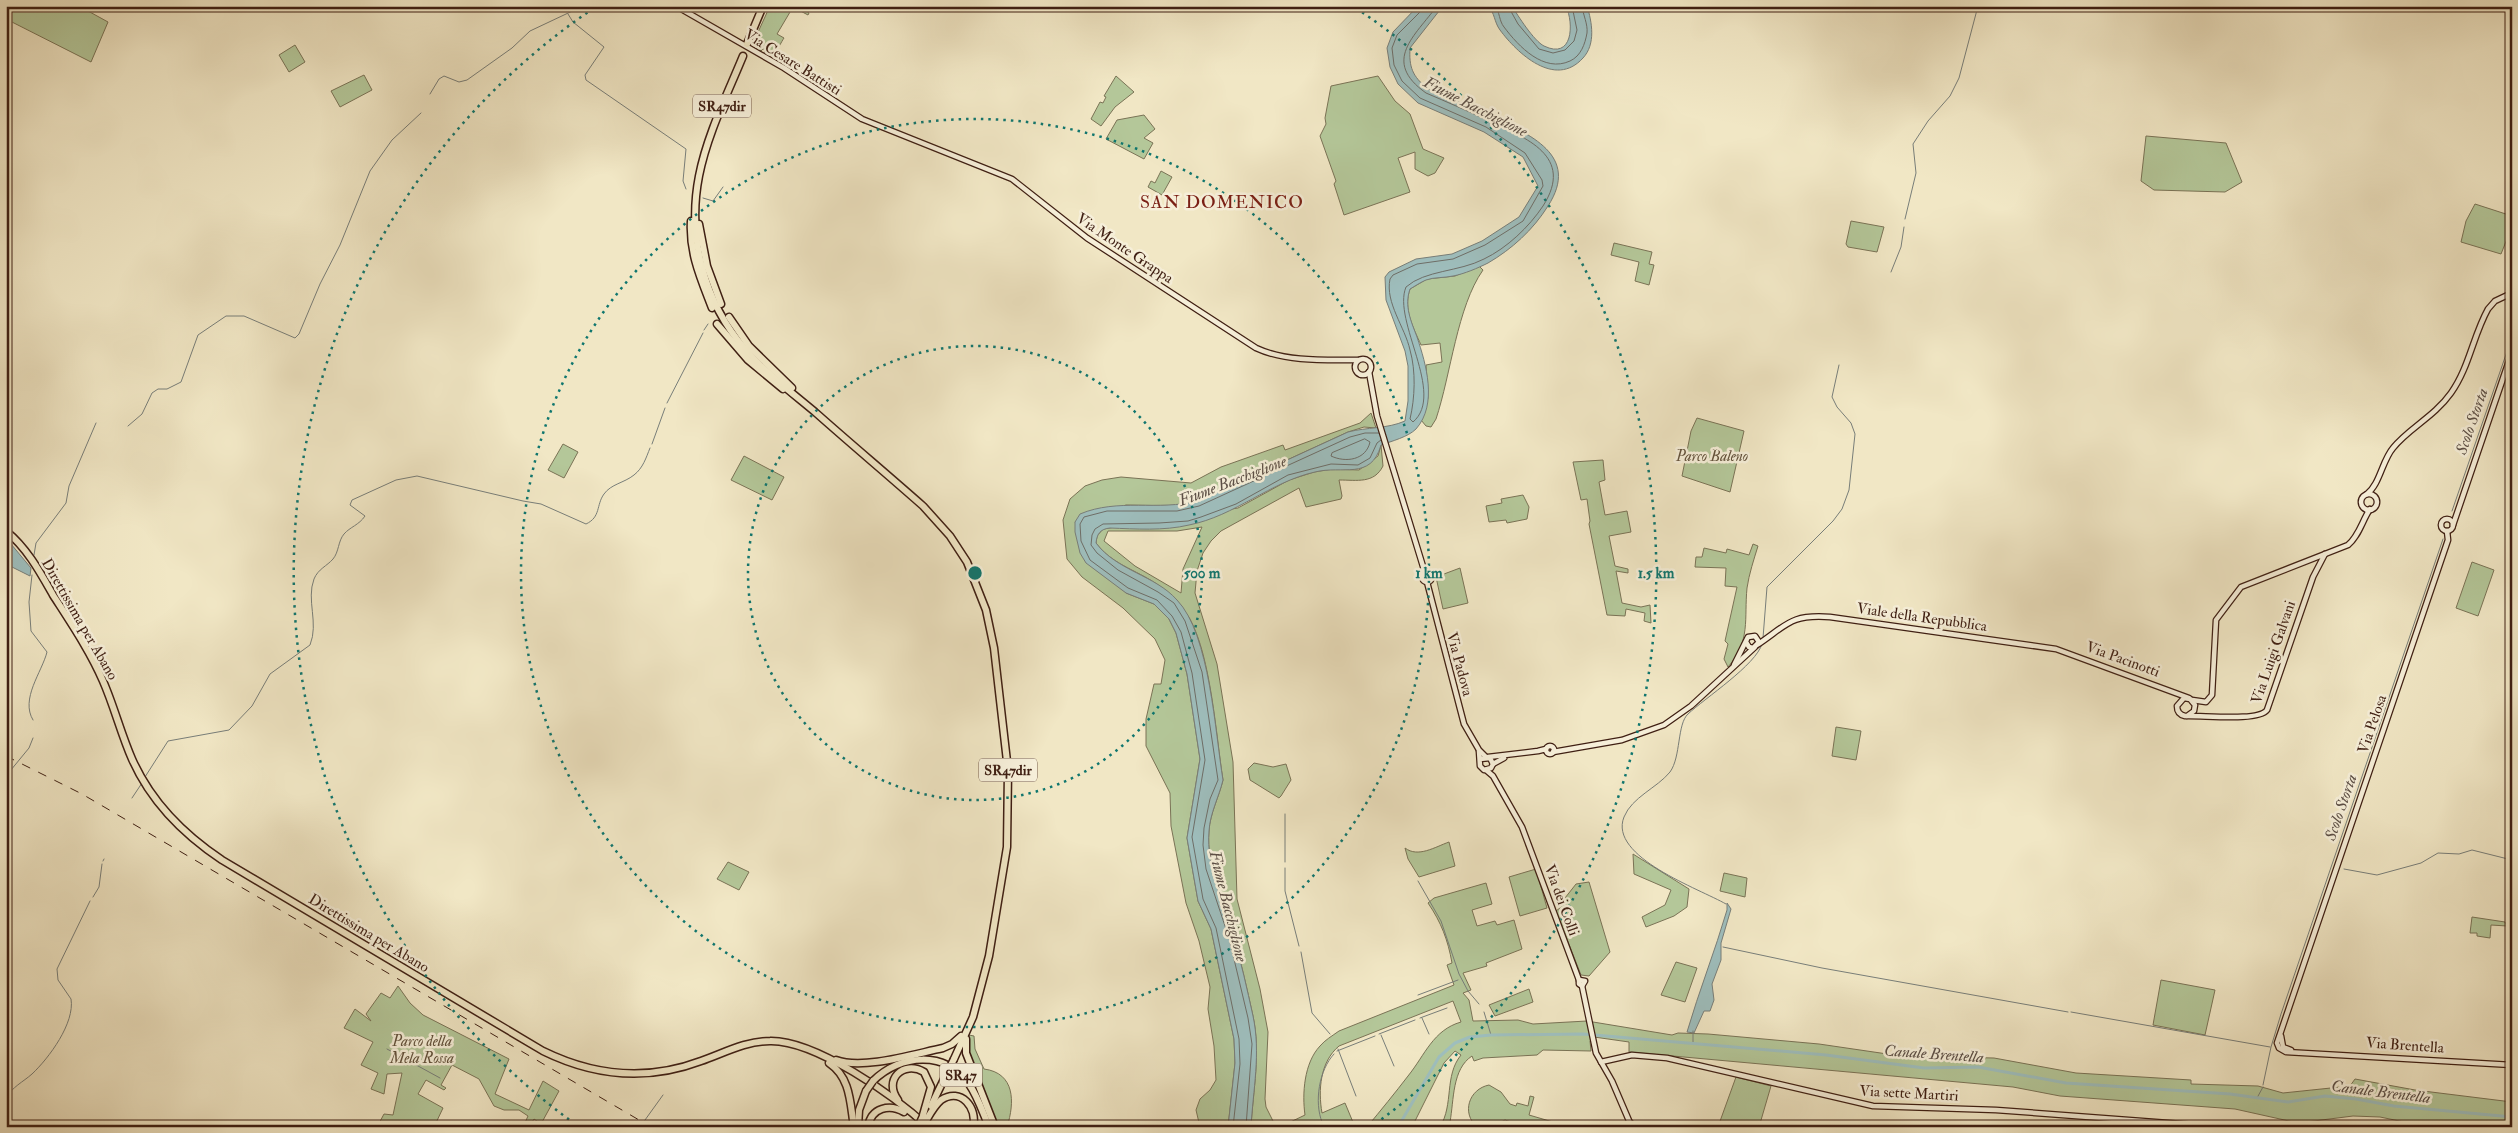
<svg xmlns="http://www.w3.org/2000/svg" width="2518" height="1133" viewBox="0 0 2518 1133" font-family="'IM FELL Double Pica',serif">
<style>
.green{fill:#b4c799;stroke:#7a7356;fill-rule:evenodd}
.water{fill:#9ebebd;stroke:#787e79}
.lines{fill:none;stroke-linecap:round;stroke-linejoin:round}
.shore{stroke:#6e6e68;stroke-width:1}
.stream{stroke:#787e79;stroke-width:1}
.canal{stroke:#9ebebd;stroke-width:3}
.secondary-casing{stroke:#3f1f13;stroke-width:7}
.highway-casing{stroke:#3f1f13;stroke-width:9}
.secondary{stroke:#f6efd9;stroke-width:4.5}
.highway{stroke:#f1e7c5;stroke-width:6}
.rail{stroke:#3f1f13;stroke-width:1;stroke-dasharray:9 9;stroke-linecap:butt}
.highway-bridge-casing{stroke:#3f1f13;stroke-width:9;stroke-linecap:butt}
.highway-bridge{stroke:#f1e7c5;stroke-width:6}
.ring{fill:none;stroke:#0f766e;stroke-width:2.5;stroke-dasharray:2.5 5}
.labels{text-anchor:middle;stroke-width:5;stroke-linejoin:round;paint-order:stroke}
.shield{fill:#f6efd9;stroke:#765d4e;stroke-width:1}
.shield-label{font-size:14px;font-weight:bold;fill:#3f1f13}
.street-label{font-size:15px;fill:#3f1f13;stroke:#f6efd9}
.park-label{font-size:15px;font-style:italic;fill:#62513b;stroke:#f6efd9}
.water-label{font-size:16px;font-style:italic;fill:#5c4f46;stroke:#f6efd9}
.quarter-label{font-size:18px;letter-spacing:1px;fill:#7a1f14;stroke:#f6efd9}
.centre{fill:#0f766e;stroke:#f6efd9;stroke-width:2.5}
.ring-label{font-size:15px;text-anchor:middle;font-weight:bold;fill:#0f766e;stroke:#f6efd9;stroke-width:5;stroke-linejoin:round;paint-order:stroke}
</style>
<rect width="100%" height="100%" fill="#f1e7c5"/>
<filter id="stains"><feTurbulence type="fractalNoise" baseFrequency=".004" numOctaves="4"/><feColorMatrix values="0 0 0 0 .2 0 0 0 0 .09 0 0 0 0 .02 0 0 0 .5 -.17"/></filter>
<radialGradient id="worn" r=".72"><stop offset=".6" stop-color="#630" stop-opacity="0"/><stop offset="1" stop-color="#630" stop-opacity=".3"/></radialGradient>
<g class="green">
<path d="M6,6H79L108,22L91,62L6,19Z"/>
<path d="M770,6H799L809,13L808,15L793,7L777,34L784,38C778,47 776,57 764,53L765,50L763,49L761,51L758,49L759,47L753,43Z"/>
<path d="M295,45L305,62L289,72L279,55Z"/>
<path d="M364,75L372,90L340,107L331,91Z"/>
<path d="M1116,76L1134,92L1115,107L1101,126L1091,119L1100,102L1103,103L1106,97L1104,96Z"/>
<path d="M1378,76L1395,101L1410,114L1423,149L1444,158L1435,173L1428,176L1415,169V152L1398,158L1410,192L1344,215L1334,184L1336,181L1320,136L1326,124L1325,118L1331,86Z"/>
<path d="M1144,115L1155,129L1144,138L1153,143L1144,159L1106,139L1117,120Z"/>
<path d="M2146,136L2226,143L2242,182L2225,192L2154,190L2141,181Z"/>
<path d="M1161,171L1172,177L1162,195L1148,187L1151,181L1155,183Z"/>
<path d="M2475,204L2512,216L2509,234L2501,254L2461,242L2466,221Z"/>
<path d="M1851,221L1884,227L1877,252L1848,247L1846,244Z"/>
<path d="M1614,243L1652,252L1649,264L1654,265L1649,285L1635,281L1639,262L1611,255Z"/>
<path d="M1479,266L1483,270C1457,307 1451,374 1436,419L1431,427L1426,426L1421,420L1428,398L1426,365L1442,362L1440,343L1421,345C1413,327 1403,309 1410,289L1427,279L1455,276Z"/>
<path d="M1371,413L1376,428L1364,427L1348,432L1198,501L1177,506L1126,505L1075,522L1126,593L1154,604L1169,619L1176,633L1187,674L1200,759L1187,838L1198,901L1211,929L1234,1039L1235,1063L1228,1127H1200L1196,1110L1200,1099L1210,1090L1216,1080L1214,1046L1208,1009L1210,987L1199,941L1186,903L1171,826L1170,793L1146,746V719L1154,684H1161L1165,660L1155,639L1123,608L1082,577L1067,559L1063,520L1070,499L1085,486L1102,480L1121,477L1191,483L1221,467L1283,445L1285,450L1360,423Z"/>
<path d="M1697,418L1744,431L1730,492L1682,476L1691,431Z"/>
<path d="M563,444L578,452L564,478L548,470Z"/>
<path d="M1381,445L1383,466C1374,484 1357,480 1339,480L1342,496L1341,499L1306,507L1299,488L1221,531L1211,541L1203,553L1197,571L1195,593L1217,664L1233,762L1237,899L1260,989L1268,1032L1265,1099L1266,1107L1276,1127H1251C1253,1090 1261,1053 1253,1016C1247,989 1241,961 1233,935C1223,901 1206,867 1209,831C1210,813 1219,797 1223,780C1216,735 1211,658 1190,619C1184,609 1171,596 1162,588C1141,571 1113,566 1096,543L1097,536L1103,529L1238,508L1289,480L1314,472L1332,469L1359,470L1378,456ZM1202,527L1183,569L1181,593L1135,566L1104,541L1108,531H1177Z"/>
<path d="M744,456L784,477L772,500L731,480Z"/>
<path d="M1603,460L1605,480L1599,482L1605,515L1627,511L1631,532L1609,536L1615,566L1628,569V573L1616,571L1622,603L1641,607L1650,605L1651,623L1644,621L1645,613L1626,609L1625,616L1607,615L1589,524L1590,521L1587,499L1581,500L1573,462Z"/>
<path d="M1523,495L1529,507L1527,519L1507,523L1506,520L1489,522L1486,506L1502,503L1501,499Z"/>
<path d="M1753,544L1758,546C1754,559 1749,574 1747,588C1744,619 1751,641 1728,667L1724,659L1728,644L1725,641L1737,587L1725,586L1726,568L1695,567L1696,557H1702L1704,548L1726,553L1727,549L1749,555Z"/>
<path d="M2472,562L2494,570L2478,616L2456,608Z"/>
<path d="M1460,568L1468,603L1443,609L1436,577Z"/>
<path d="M1836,727L1861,731L1856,760L1832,756Z"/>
<path d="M1254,763L1273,767L1286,764L1291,780L1281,796L1279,798L1250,780L1248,769Z"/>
<path d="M1449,842L1455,866L1419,877L1408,859L1405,848C1418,858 1435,847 1449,842Z"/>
<path d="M1633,854L1689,889L1687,907L1674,916L1646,927L1642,917L1665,905L1671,890L1634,874Z"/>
<path d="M728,862L749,872L739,890L717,879Z"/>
<path d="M1536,869L1547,908L1520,916L1509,877Z"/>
<path d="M1724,873L1747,878L1745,897L1720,891Z"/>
<path d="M1589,882L1610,952L1589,976L1581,975L1556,911L1560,908L1557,901L1565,898L1576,884Z"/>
<path d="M1486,883L1492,904L1472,910L1477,926L1495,921L1497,925L1514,920L1522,949L1486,963L1487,966L1463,973L1471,990L1463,993L1469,1000L1473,1021L1518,1020L1533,1024L1587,1021L1672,1035L1678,1033L1708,1034L1819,1044L1901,1056L1994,1058L2076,1073L2191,1080V1084L2258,1086L2283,1093L2350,1086L2355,1079L2415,1090L2512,1102V1127L2414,1124L2380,1117L2353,1116L2298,1123L2235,1109L2060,1096L2013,1087L1629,1052V1042L1594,1037L1590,1041L1591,1051L1543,1050L1537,1055L1483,1058L1474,1061L1472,1056C1452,1069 1454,1100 1450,1122L1447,1127H1440C1454,1104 1444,1076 1461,1055L1455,1051L1444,1063L1412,1127H1367C1381,1110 1395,1093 1408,1076C1425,1055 1433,1030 1461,1022L1453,1001L1339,1046C1320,1062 1318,1090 1322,1113L1345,1103L1355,1127H1280L1305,1115C1302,1094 1304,1063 1320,1046C1325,1040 1332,1036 1339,1031L1454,985L1447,965L1452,963C1448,940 1441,922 1428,903L1434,898Z"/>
<path d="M2472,917L2505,922L2507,926L2491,925L2490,938L2477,936V933H2470Z"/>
<path d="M1676,962L1697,968L1685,1002L1661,995Z"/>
<path d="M2161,980L2215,990L2205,1035L2153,1025Z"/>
<path d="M398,986L410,1003L423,1015L509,1059L495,1094L529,1110L543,1081L559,1091L541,1124L534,1119L529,1127H523L528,1116L519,1110H504L494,1106L479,1079L452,1065L441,1085L446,1088L444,1090L426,1080L418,1094L443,1108L434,1127H377L384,1114L393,1115L402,1073L387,1074L384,1094L371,1089L378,1073L361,1065L373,1042L344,1028L355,1009L371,1021L366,1014L381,993L390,998Z"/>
<path d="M1529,989L1533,1002L1495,1016L1489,1005Z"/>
<path d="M969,1035L974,1036L975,1049L984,1069C1015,1073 1015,1102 1007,1127H998L968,1052Z"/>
<path d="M1736,1077L1771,1086L1759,1127H1729L1719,1124Z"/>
<path d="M1489,1085L1501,1092L1510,1104L1516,1106L1517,1103L1528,1106L1530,1096L1534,1097L1529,1115L1570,1127H1546L1527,1122L1526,1127H1520V1125L1505,1120L1492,1127H1477C1461,1113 1469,1089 1489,1085Z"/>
</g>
<g class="water">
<path d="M1418,6H1443L1410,48C1409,67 1412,76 1428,89C1449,97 1469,107 1490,116C1529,134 1581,155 1548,206C1533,230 1512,249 1488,263C1478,268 1464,274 1453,276C1444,278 1434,277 1426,280C1421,282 1415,286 1410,289C1404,306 1411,321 1417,337C1426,364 1438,404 1416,429C1408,437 1392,441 1381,445C1371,481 1342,465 1315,472C1270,482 1235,516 1189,525C1164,531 1135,529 1110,528C1100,529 1097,534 1096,543C1117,571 1155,575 1177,600C1210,634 1215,733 1223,780C1219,797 1210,813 1209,831C1206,867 1223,901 1233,935C1241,961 1247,989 1253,1016C1261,1053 1253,1090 1251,1127H1228L1235,1063L1234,1039L1211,929L1198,901L1187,838L1200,759L1187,674L1176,633L1169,619L1154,604L1126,593L1086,563L1080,553L1075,532V522L1080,514C1118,498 1158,511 1198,501L1348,432C1367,427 1387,429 1405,421L1408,401V366L1405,351L1386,300L1385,277L1389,272L1416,259L1452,254L1482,241L1519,217L1538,186L1523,157L1484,132L1418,103L1398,84L1390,67L1387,48L1393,32Z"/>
<path d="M1488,6H1512C1518,16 1534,41 1544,46C1573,60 1574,24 1566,6H1587C1592,22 1596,44 1583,58C1555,89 1517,53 1500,30C1494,22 1495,13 1488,6Z"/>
<path d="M6,538L31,568L30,576L6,564L12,550L6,544Z"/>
<path d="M1727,903L1731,909L1721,943V960L1712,984L1714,1000L1710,1011H1704L1694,1033L1687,1032C1699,991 1715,951 1727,910Z"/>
</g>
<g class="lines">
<g class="shore">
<path d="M1421,6L1420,12L1397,35L1392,48L1394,65L1402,81L1420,98L1486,127L1525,153L1542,180L1543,186L1523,221L1485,245L1453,259L1417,264L1393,275L1390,279C1385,303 1405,327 1410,350C1416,371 1415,398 1410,419L1413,422C1446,394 1392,321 1406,287C1425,270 1459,272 1484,259C1507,248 1529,227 1543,206C1575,156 1526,138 1489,121C1468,111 1447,102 1426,93C1381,61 1415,36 1437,6"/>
<path d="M1495,6C1500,12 1499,21 1504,27C1519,47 1544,73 1570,61C1581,56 1585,44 1587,33C1588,24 1583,15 1582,6"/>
<path d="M1508,6L1518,24L1539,49L1553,53L1565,50L1574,41L1577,30L1572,6"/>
<path d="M1365,439L1370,442C1366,460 1346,463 1331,456L1332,453Z"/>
<path d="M1233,1127L1240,1064L1239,1039L1216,928L1203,899L1192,837L1205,760L1192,673L1181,632L1172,616L1157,600L1128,588L1090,560L1081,541L1080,524L1084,517L1107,511H1177L1199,506L1350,437L1365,433H1379"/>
<path d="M1246,1127L1252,1044L1248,1018L1229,938L1206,869L1203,845L1204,828L1210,799L1218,780L1202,672L1185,621L1174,603L1158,592L1118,570L1097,553L1091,545L1092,535L1095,529L1103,524L1159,523L1188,521L1201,517L1236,504L1288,475L1331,464L1358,465L1370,458L1377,443L1381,440"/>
</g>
<g class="stream">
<path d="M568,14L573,22L604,47L585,75L586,80L686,149L683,181L686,189"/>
<path d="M430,94L439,79L444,76L459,82L467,80L512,48L530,31L583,6"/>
<path d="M703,198L713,201L723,187"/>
<path d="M1905,219L1916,173L1913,144L1928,121L1950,96L1959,78L1978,6"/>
<path d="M1891,272L1901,247L1904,227"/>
<path d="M704,330L708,324"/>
<path d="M667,403L703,333"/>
<path d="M128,426L142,414L152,393L158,389H167L181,382L198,335L226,316H244L295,338L299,334L320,284L340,245L370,171L392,140L421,113"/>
<path d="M652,444L665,408"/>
<path d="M2452,511L2512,337"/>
<path d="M34,555L36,543L66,503L69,486L96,423"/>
<path d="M32,575L29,602L31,631L47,652C42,672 20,699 33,720"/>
<path d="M1763,638L1767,587L1833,521L1842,509L1849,490L1855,434L1851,423L1837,407L1832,397L1839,365"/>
<path d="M6,776L29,748L33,738"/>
<path d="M145,777L168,741L229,730L252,706L270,674L310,645C319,623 306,600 314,579C318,569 327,566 333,559C339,552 338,541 344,534C350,527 359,525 365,516L350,505L352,500L396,480L417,476L523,501L541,504L586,524C601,517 596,505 604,494C611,484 624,483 634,475C643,468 646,458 650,448"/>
<path d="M132,798L142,783"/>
<path d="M1285,814V862"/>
<path d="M103,861L104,859"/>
<path d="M1285,868V891L1299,946"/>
<path d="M2344,869L2377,875L2421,863L2438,853L2459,854L2472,850L2512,860"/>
<path d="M1418,881L1441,921L1459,974L1468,991L1479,1004"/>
<path d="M93,897L99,887L102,864"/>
<path d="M1726,904C1700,889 1608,857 1624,817C1632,797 1657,788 1670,772C1681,757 1677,724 1688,714C1705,698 1756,665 1762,644"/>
<path d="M1723,947L1822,968L2068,1012"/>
<path d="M1301,952L1312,1013L1330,1034"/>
<path d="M1418,995L1458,980"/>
<path d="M1484,1012L1491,1035"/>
<path d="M2071,1012L2270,1047"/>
<path d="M1420,1018L1447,1008"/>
<path d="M1422,1018L1429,1034"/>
<path d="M1693,1031V1043"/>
<path d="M1379,1034L1415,1020"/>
<path d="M1381,1035L1394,1066"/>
<path d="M387,1049L440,1078"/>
<path d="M1338,1049L1356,1096"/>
<path d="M1337,1051L1375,1036"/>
<path d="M2263,1085L2271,1047L2281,1014L2443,539"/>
<path d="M6,1098C12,1087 23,1082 32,1074C49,1058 75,1023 71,999L58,980L57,969L90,901"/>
<path d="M2257,1098L2263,1087"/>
<path d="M645,1120L663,1095"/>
<path d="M1322,1122C1314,1102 1319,1070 1334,1054"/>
<path d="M642,1127V1126"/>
</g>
<path class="canal" d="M1398,1127L1439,1057L1455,1043L1470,1037L1491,1035L1583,1034L1826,1055L1924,1068L1978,1067L2066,1083L2230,1094L2288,1102L2325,1096L2356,1099L2394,1106L2512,1117"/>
<defs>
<g id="secondary">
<path d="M676,6L784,68L862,119L1012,179L1087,238L1256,348C1286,362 1326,360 1358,360"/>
<circle cx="1363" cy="367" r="8"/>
<path d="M1369,372L1377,416L1425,573"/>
<path d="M2367,494C2380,484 2382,461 2393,448C2409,428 2434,417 2451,393C2469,368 2473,336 2488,309L2495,301L2512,293"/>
<circle cx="2369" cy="502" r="8"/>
<circle cx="2447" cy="525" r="6"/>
<path d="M2453,525L2512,352"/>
<path d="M2447,531L2448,540L2277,1043L2279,1048L2286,1052L2512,1065"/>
<circle cx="1427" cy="577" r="5"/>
<path d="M1427,582L1464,724L1479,750L1486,757"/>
<path d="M1757,645C1787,625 1790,614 1830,617L2056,649L2189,698"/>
<path d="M1734,665L1748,637L1755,636L1759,642L1753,648L1749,647L1746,642"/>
<path d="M2192,700L2206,702L2212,695L2216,620L2241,587L2348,545C2359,536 2362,521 2370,509"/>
<path d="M2187,716L2194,711L2195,705L2190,699L2184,698L2177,706C2177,712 2180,715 2185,716C2202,715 2258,722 2267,710L2313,577L2325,554"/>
<circle cx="1550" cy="750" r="4"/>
<path d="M1479,751L1480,766L1484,770L1491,768L1493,764L1490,758L1480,759"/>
<path d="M1553,752L1622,740L1664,725L1691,706L1755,647"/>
<path d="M1488,757L1538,751L1546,749"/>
<path d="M1493,764L1504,758"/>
<path d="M1486,770L1493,776L1522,827L1579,980V984L1582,986L1596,1053L1612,1081L1630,1123"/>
<path d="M1579,980L1585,981L1582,986"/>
<path d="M2281,1036L2283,1047L2291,1050"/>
<path d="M1601,1062L1632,1055L1667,1058L1873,1106L1996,1110L2222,1127"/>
<path d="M1629,1127L1631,1123L1634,1127"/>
</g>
<g id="highway">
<path d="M747,44L763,6"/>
<path d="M743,56C727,95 707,135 699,176C687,237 704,302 745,349C766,373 791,392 815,412C851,444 888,475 923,506L950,536L967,562L986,610L994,648L1008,770L1007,847L989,956L973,1017L954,1059"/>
<path d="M691,221C689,253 701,279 712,308"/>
<path d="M699,224L707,266L721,304"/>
<path d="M729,317L749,346L792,388"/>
<path d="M717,324L748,360L783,389"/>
<path d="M6,531C27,548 40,572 53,595C71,623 90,651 103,681C114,706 121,734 132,759C151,802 183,834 222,860L543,1051C594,1076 648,1081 701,1061C724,1053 745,1041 770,1041C815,1040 895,1096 928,1127"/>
<path d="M966,1039V1053L995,1127"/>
<path d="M836,1060C863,1070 914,1054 943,1048L952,1044L961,1036"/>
<path d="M829,1063C851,1078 850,1103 854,1127"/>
<path d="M873,1081C900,1054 946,1050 969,1084C978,1097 983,1113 989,1127"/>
<path d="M898,1100C883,1080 903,1060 924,1072L931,1087L923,1115"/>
<path d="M931,1106L946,1075"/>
<path d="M927,1119C931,1112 935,1105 941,1100C961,1087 978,1108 973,1127"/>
<path d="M858,1127L859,1110L866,1091"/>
<path d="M868,1127C871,1107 890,1104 904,1112"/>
</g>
</defs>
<use href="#secondary" class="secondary-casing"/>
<use href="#highway" class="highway-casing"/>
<use href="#secondary" class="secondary"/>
<use href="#highway" class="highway"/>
<path class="rail" d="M6,756L82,794L651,1127"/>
<defs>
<g id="highway-bridge">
<path d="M946,1075L954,1059"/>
<path d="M866,1091L873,1081"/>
<path d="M918,1127L923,1116"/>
<path d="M922,1127L927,1119"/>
</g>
</defs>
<use href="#highway-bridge" class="highway-bridge-casing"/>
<use href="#highway-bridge" class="highway-bridge"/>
</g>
<g class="ring">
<circle cx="975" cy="573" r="227"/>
<circle cx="975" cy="573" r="454"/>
<path d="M575 1124A681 681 0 0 1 594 8M1356 8A681 681 0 0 1 1375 1124"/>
</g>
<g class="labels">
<g class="shield">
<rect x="693" y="94.5" width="58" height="23" rx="4"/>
<rect x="979" y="758.5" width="58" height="23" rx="4"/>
<rect x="940" y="1063.5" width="42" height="23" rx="4"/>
</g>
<g class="shield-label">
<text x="722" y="111">SR47dir</text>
<text x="1008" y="775">SR47dir</text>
<text x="961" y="1080">SR47</text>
</g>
<g class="street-label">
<text transform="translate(793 62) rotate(32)" y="5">Via Cesare Battisti</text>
<text transform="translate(1125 248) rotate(34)" y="5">Via Monte Grappa</text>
<text transform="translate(1922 617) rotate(8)" y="5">Viale della Repubblica</text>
<text transform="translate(80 619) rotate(60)" y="5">Direttissima per Abano</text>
<text transform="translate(2273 652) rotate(-71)" y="5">Via Luigi Galvani</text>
<text transform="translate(2123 659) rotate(20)" y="5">Via Pacinotti</text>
<text transform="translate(1460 664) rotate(75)" y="5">Via Padova</text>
<text transform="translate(2372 724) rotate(-71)" y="5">Via Pelosa</text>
<text transform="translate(1562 900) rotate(70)" y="5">Via dei Colli</text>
<text transform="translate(369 933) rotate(31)" y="5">Direttissima per Abano</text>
<text transform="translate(2405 1045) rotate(4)" y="5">Via Brentella</text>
<text transform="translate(1909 1093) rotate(3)" y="5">Via sette Martiri</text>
</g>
<g class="park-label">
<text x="1712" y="461">Parco Baleno</text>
<text x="422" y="1046">Parco della<tspan x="422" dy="17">Mela Rossa</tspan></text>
</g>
<g class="water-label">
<text transform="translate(1476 106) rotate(27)" y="6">Fiume Bacchiglione</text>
<text transform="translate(2471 421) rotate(-71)" y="6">Scolo Storta</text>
<text transform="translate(1232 480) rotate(-21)" y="6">Fiume Bacchiglione</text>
<text transform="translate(2340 807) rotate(-71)" y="6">Scolo Storta</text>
<text transform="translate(1229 906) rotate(76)" y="6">Fiume Bacchiglione</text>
<text transform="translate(1934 1053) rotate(4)" y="6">Canale Brentella</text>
<text transform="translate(2381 1091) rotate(7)" y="6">Canale Brentella</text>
</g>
<g class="quarter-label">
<text x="1222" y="208">SAN DOMENICO</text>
</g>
</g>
<circle cx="975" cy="573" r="8" class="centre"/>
<g class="ring-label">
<text x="1202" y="578">500 m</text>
<text x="1429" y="578">1 km</text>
<text x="1656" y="578">1.5 km</text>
</g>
<rect width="2518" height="1133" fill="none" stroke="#f1e7c5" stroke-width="25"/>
<rect x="8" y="8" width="2503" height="1118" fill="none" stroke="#3f1f13" stroke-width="2.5"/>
<rect x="12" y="12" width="2493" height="1108" fill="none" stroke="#3f1f13"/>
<rect width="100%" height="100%" filter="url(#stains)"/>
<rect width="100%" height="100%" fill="url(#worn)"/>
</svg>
